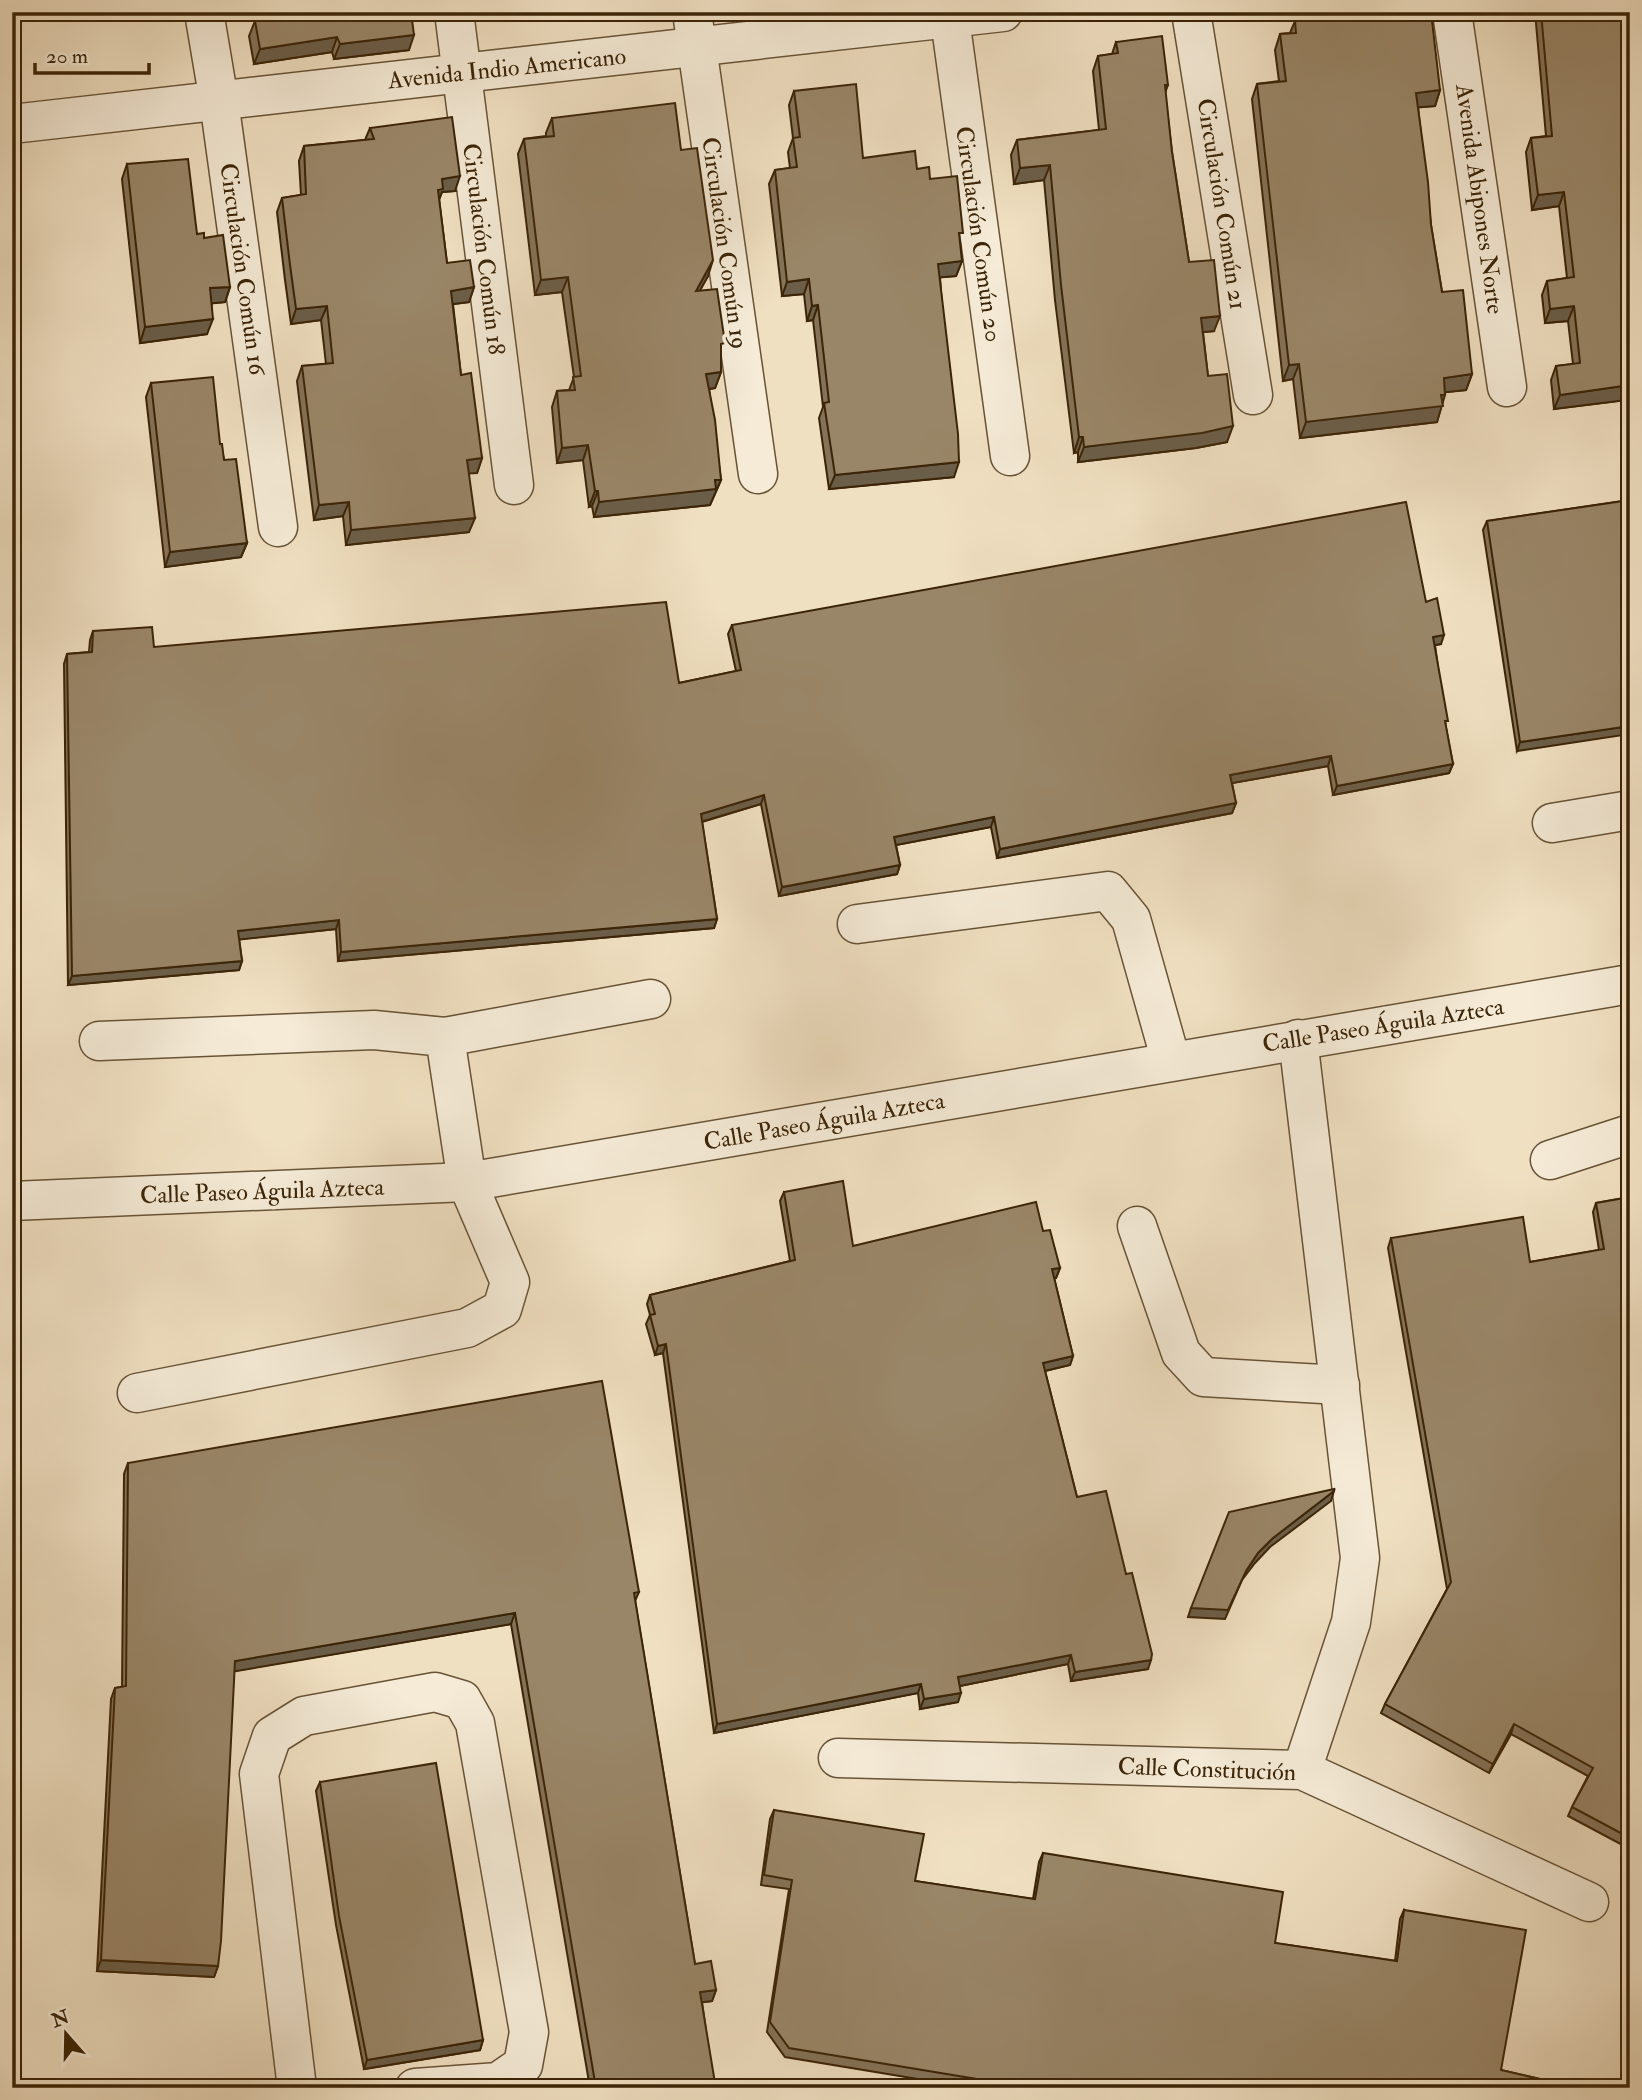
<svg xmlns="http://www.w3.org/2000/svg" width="1642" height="2100" viewBox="0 0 1642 2100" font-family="'IM FELL Double Pica',serif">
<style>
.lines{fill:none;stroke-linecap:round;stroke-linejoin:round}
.minor-casing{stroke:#685336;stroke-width:41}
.minor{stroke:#f5ebd7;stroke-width:38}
.wall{fill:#847359;stroke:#3b2407;stroke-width:2}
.shaded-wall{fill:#6b5e49;stroke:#3b2407;stroke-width:2}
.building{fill:#998668;stroke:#3b2407;stroke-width:2}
.labels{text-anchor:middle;stroke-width:7;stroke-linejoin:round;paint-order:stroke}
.street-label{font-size:24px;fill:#3b2407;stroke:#f5ebd7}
</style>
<rect width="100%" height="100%" fill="#f0e0c2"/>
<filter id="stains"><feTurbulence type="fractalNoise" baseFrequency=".00286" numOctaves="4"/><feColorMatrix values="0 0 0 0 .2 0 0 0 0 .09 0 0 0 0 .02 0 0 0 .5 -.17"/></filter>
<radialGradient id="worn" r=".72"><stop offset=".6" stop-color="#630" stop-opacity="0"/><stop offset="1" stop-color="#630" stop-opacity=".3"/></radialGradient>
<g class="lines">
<defs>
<g id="minor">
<path d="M204,12L219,101L278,527"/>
<path d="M454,12L514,485"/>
<path d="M692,12L758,474"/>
<path d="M949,12L1010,456"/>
<path d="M1191,12L1253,395"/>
<path d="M1452,12L1507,387"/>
<path d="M12,124L1003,12"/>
<path d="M1552,823L1630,810"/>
<path d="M857,924L1108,891L1131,919L1171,1061"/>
<path d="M445,1037L651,999"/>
<path d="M1298,1039L1360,1558L1351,1622L1302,1770"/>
<path d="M99,1041L374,1030L445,1037L467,1182L510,1282L502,1309L467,1328L137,1393"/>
<path d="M1550,1160L1630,1134"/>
<path d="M12,1201L467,1182L1630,984"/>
<path d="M1137,1226L1181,1353L1203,1377L1340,1385"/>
<path d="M838,1758L1302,1770L1589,1902"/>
<path d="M297,2088L259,1774L272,1736L304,1716L435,1692L462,1700L475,1723L529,2032L523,2065L498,2082L415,2088"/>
</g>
</defs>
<use href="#minor" class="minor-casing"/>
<use href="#minor" class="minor"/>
</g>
<g class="wall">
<path d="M270,12H411L409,50L334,59L332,52L254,64L249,36L255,21L271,18Z"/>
<path d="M1535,12H1630V402L1626,403V400L1554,409L1551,380L1556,366L1573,364L1568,321L1545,323L1542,295L1547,281L1567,278L1559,206L1532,210L1526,152L1531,138L1546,136Z"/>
<path d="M1295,21L1440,90L1435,106L1418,107L1431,225L1442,292L1472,374L1466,390L1445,392L1437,422L1300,438L1293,379L1283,381L1252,99L1257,84L1279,81L1275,50L1280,34L1290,33Z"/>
<path d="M1116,42L1168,85L1165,93L1172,152L1189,262L1214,331L1203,332L1208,376L1227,442L1196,448L1078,462V452L1074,453L1055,300L1044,180L1014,184L1011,155L1017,140L1099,130L1093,71L1098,56L1112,54Z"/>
<path d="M794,91L863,158L917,169L930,179L960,242L962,261L956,276L940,277L954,477L829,489L819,418L823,407L813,320L807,321L804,294L782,296L769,184L775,170L790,168L788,152L793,138L789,105Z"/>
<path d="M552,118L681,150L708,276L699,291L721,354V372L715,388L709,389L721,480L710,505L594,517L592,506L589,507L583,460L557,463L552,407L557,391L569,390L574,377L562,292L535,295L518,154L524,139L546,136V133Z"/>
<path d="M370,128L455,191L442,192L439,199L447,263L474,287L469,302L453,304L461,375L482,458L477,473H469V532L346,545L343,516L314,520L297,381L302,366L326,364L321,320L291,324L285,280L277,212L282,198L301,195L299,161L304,146L365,140Z"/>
<path d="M127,164L197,234L204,238L230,287L225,302L212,303L207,334L140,343L122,179Z"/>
<path d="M151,383L220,444L247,543L241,557L165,567L146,397Z"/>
<path d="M1630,500L1517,751L1483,530L1487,521Z"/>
<path d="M1426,602L1441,644L1435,645L1446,728L1453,764L1449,773L1333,795L1328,766L1232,783L1236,803L1232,813L997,858L991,827L896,845L900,865L897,874L779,896L761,804L702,822L717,919L714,928L338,961L336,929L239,939L242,961L239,970L68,985L64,664L67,654L89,652L90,640L93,631L154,647L679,683L736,671L728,634L732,625Z"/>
<path d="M784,1192L853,1246L1043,1231L1060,1268L1056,1278H1054L1073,1356L1070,1365L1045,1371L1077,1497L1148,1669L1071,1681L1068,1664L960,1686L958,1702L920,1709L918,1693L714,1733L663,1353L655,1355L646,1324L650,1315L647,1304L650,1295L790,1261L780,1201Z"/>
<path d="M1630,1197V1849L1568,1816L1572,1807L1588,1776L1511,1734L1489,1773L1381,1713L1385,1704L1447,1589L1388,1248L1391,1238L1530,1262L1599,1250L1593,1212L1596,1203Z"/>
<path d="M128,1463L639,1592L635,1601L695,1964L716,1990L712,2001L702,2002L714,2088H590L511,1624L234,1671L218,1966L214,1977L97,1971L111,1699L115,1688L122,1687L124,1474Z"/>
<path d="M320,1782L483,2040L480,2050L364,2069L336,1925L316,1791Z"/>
<path d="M774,1810L915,1881L1033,1899L1039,1862L1043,1853L1275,1943L1395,1961L1400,1919L1404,1910L1501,2070L1544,2080L1541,2088H972L785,2057L767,2032L789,1889L761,1885L770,1819Z"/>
</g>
<g class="shaded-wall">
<path d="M414,35L409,50L334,59L340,44Z"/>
<path d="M337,37L332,52L254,64L260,49Z"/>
<path d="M1440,90L1435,106L1410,108L1416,93Z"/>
<path d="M1050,165L1044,180L1014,184L1020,168Z"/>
<path d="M460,176L455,191L442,192L438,203L433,204L442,179Z"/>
<path d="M1564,192L1559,206L1532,210L1538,195Z"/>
<path d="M713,260L708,276L691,307L696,291Z"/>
<path d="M962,261L956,276L933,278L938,264Z"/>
<path d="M568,277L562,292L535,295L541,280Z"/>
<path d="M809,279L804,294L782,296L787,282Z"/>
<path d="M230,287L225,302L205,304L210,288Z"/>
<path d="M474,287L469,302L446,305L451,291Z"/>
<path d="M818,305L813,320L807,321L812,306Z"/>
<path d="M327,306L321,320L291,324L296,309Z"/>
<path d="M1574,306L1568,321L1545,323L1550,309Z"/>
<path d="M1220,316L1214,331L1195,333L1201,318Z"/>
<path d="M213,319L207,334L140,343L145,327Z"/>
<path d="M1299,364L1293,379L1283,381L1289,365Z"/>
<path d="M721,372L715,388L701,390L706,374Z"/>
<path d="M1472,374L1466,390L1438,393L1444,378Z"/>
<path d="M1630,385V389L1626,400L1554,409L1560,395Z"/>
<path d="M1630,393V402L1626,403Z"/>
<path d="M1441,395H1445L1437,422L1300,438L1306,422Z"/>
<path d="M1233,426L1227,442L1196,448L1078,462L1084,447Z"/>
<path d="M1079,437H1083L1078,452L1074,453Z"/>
<path d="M588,445L583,460L557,463L562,448Z"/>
<path d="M482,458L477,473L462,474L467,460Z"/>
<path d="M959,462L954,477L829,489L835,475Z"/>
<path d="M715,480H721L710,505L594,517L599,502Z"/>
<path d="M595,491H598L592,506L589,507Z"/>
<path d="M349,502L343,516L314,520L319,505Z"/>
<path d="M475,518L469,532L346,545L351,530Z"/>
<path d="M247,543L241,557L165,567L170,552Z"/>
<path d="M1444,635L1441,644L1430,646L1433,637Z"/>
<path d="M1630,726V734L1517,751L1520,742Z"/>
<path d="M1331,756L1328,766L1227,784L1230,775Z"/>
<path d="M1453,764L1449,773L1333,795L1337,786Z"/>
<path d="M764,795L761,804L697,823L701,814Z"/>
<path d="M1236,803L1232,813L997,858L1000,849Z"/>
<path d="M994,817L991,827L891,846L894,837Z"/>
<path d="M900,865L897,874L779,896L782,887Z"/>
<path d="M717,919L714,928L338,961L341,952Z"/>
<path d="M339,920L336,929L235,940L238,931Z"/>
<path d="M242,961L239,970L68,985L72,976Z"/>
<path d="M1060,1268L1056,1278H1049L1052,1269Z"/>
<path d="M666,1344L663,1353L655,1355L658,1346Z"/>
<path d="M1073,1356L1070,1365L1040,1372L1043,1363Z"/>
<path d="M1334,1491L1331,1501L1270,1547L1255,1563L1242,1580L1225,1619L1188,1617L1191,1608L1246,1571L1258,1553L1273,1538Z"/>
<path d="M515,1613L511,1624L231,1672L235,1661Z"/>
<path d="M1071,1655L1068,1664L955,1687L958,1677Z"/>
<path d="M1151,1660L1148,1669L1071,1681L1075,1672Z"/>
<path d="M921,1684L918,1693L714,1733L717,1724Z"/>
<path d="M961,1693L958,1702L920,1709L924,1699Z"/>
<path d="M1514,1724L1511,1734L1489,1773L1493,1764Z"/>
<path d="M101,1960L218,1966L214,1977L97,1971Z"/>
<path d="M716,1990L712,2001L696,2003L700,1992Z"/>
<path d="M483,2040L480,2050L364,2069L367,2060Z"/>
<path d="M715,2083L714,2088H688Z"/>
</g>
<g class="building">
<path d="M277,12H411L414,35L340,44L337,37L260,49L255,21L277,17Z"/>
<path d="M1385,12H1431L1440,90L1416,93L1428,182L1431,225L1442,292L1463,290L1472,374L1444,378L1445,395H1441L1443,406L1306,422L1299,364L1289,365L1257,84L1286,81L1280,34L1296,33L1295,21Z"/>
<path d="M1541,12H1630V385L1560,395L1556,366L1580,363L1574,306L1550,309L1547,281L1574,277L1564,192L1538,195L1531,138L1552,136Z"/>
<path d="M1162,36L1168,85H1165L1172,152L1189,262L1214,260L1220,316L1201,318L1208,376L1227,374L1233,426L1202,433L1084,447L1083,437H1079L1061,285L1050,165L1020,168L1017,140L1106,129L1098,56L1118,53L1116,42Z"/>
<path d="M856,84L863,158L915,151L917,169L929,167L930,179L957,176L963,233H959L962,261L938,264L958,434L959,462L835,475L824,403L829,402L818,305L812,306L809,279L787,282L775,170L797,167L793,138L800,137L794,91Z"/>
<path d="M675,103L681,150L697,148L713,260L696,291L717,289L725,343L721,344V372L706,374L715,420L721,480H715L716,489L599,502L598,491H595L588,445L562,448L557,391L575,390L573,377L581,376L568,277L541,280L524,139L554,136L552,118Z"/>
<path d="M452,117L460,176L442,179L443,189L438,190L447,263L470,260L474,287L451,291L461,375L471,373L482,458L467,460L475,518L351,530L349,502L319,505L302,366L333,363L327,306L296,309L290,265L282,198L306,194L304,146L374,139L370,128Z"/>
<path d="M188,159L197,234L204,233V238L223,235L230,287L210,288L213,319L145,327L127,164Z"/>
<path d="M213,377L220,444H222L224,460L236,459L247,543L170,552L151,383Z"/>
<path d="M1630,500V726L1520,742L1487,521Z"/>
<path d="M1406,502L1426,602L1437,598L1444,635L1433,637L1448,721H1445L1453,764L1337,786L1331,756L1230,775L1236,803L1000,849L994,817L894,837L900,865L782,887L764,795L701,814L717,919L341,952L339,920L238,931L242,961L72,976L67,654L92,652L93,631L152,627L154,647L666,602L679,683L741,670L732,625Z"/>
<path d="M843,1181L853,1246L1036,1202L1043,1231L1050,1230L1060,1268L1052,1269L1073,1356L1043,1363L1077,1497L1106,1491L1126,1574L1132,1573L1152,1654L1151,1660L1075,1672L1071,1655L958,1677L961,1693L924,1699L921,1684L717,1724L666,1344L658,1346L650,1315L655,1314L650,1295L795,1260L784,1192Z"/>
<path d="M1630,1197V1838L1572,1807L1593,1768L1514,1724L1493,1764L1385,1704L1451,1582L1391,1238L1523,1217L1530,1262L1604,1249L1596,1203Z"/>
<path d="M602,1381L639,1592L634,1593L695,1964L711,1961L716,1990L700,1992L715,2083L688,2088H596L515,1613L235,1661L221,1941L218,1966L101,1960L115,1688L126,1686L128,1463Z"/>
<path d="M1334,1489V1491L1273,1538L1258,1553L1246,1571L1228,1610L1191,1608L1229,1512Z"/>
<path d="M436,1763L483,2040L367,2060L339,1916L320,1782Z"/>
<path d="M774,1810L924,1834L915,1881L1035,1899L1043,1853L1283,1892L1275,1943L1397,1961L1404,1910L1526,1930L1501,2070L1544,2080L1540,2088H1031L789,2048L770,2022L792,1880L764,1875Z"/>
</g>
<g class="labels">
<g class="street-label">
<text transform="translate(507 68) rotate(-6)" y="8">Avenida Indio Americano</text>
<text transform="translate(1480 199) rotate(82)" y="8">Avenida Abipones Norte</text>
<text transform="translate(1222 204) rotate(81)" y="8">Circulación Común 21</text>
<text transform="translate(979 234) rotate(82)" y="8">Circulación Común 20</text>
<text transform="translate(725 243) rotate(82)" y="8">Circulación Común 19</text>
<text transform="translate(484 249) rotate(83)" y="8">Circulación Común 18</text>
<text transform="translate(243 269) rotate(82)" y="8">Circulación Común 16</text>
<text transform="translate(1383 1025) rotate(-9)" y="8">Calle Paseo Águila Azteca</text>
<text transform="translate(824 1121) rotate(-10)" y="8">Calle Paseo Águila Azteca</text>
<text transform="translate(262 1191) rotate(-2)" y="8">Calle Paseo Águila Azteca</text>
<text transform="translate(1207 1769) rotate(2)" y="8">Calle Constitución</text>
</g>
</g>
<rect width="1642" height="2100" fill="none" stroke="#f0e0c2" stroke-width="42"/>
<rect x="14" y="14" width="1614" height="2072" fill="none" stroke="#3b2407" stroke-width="3.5"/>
<rect x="21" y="21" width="1600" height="2058" fill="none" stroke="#3b2407" stroke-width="2"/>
<g transform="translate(66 2034) rotate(340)" stroke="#f5ebd7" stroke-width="5" paint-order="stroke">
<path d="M0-5L12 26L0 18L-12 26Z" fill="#3b2407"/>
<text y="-10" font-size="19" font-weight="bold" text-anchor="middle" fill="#3b2407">N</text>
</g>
<path d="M35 63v10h114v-10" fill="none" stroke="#3b2407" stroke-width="3.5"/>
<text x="46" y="63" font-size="21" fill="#3b2407" stroke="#f5ebd7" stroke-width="5" paint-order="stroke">20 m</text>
<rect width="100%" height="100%" filter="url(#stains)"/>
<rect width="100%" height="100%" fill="url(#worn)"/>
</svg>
